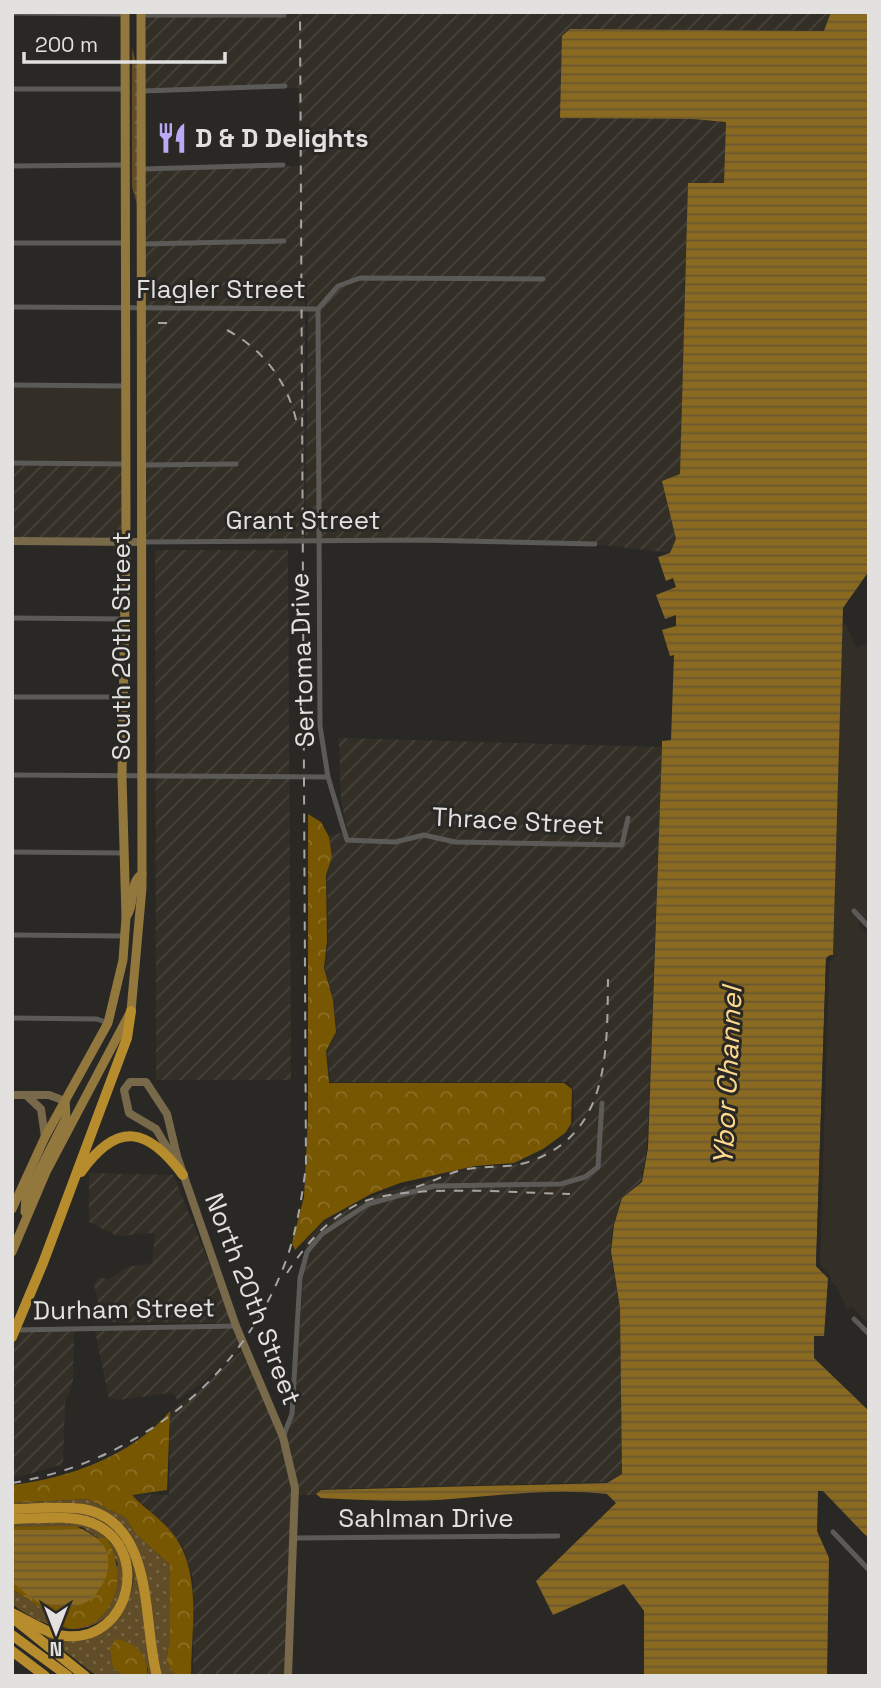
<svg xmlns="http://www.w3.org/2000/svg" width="881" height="1688" viewBox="0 0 881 1688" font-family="'Space Grotesk',sans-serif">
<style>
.built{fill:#332f27}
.industrial{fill:url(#industrial-furrows)}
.grass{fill:url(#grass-dots)}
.forest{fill:url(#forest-crowns)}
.water{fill:url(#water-rules)}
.pier{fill:#292825}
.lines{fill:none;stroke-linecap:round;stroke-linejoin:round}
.street{stroke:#5c5a57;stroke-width:5}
.secondary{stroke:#77694a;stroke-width:8}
.primary{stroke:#93783e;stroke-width:9}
.highway{stroke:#b78c2d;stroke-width:10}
.rail{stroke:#a6a5a3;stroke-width:2;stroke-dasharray:9 9;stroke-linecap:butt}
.labels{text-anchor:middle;stroke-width:6;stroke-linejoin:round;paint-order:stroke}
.poi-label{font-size:26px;font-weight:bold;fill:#e2e1e0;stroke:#292825;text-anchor:start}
.street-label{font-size:26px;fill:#e2e1e0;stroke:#292825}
.water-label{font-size:28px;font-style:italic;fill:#fed88d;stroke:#292825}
</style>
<defs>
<pattern id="industrial-furrows" width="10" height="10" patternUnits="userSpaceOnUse" patternTransform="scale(1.75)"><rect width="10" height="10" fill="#332f27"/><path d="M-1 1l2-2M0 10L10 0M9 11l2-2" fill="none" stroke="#46433c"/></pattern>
<pattern id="grass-dots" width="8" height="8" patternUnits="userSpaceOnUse" patternTransform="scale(1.75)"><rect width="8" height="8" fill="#604c26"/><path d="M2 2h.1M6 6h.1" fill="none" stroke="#766645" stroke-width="1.8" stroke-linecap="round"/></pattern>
<pattern id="forest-crowns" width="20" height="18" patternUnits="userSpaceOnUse" patternTransform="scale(1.75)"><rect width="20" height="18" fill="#785702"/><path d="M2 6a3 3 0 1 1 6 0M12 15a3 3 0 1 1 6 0" fill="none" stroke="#8b6f27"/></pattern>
<pattern id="water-rules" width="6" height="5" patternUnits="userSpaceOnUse" patternTransform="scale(1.75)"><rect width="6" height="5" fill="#8a6920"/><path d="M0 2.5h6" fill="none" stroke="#6a5830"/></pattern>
</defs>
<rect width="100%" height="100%" fill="#292825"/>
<g class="built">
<path d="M12,385L124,386L125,467L12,463Z"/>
<path d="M842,623L846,624L857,649L863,644L869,646V922L859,913V926L869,936V1325L852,1307L847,1309L836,1286L816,1266L826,958L833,955Z"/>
</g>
<g class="industrial">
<path d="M140,12H831L825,31L570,29L693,119L726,121L724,183H688L680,475L662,481L676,539L670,553L587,543L305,540L308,317L305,278L304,540L143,541V168L299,166V115L298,85L297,88L141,91Z"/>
<path d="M12,463L125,467V539L12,541Z"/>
<path d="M155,550H288L291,1080H156Z"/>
<path d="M339,738L662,747L647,1149L641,1181L621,1198L613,1225L610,1251L620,1308L622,1474L605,1482L321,1489L315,1495H296L285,1438L294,1414L306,1241L323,1223L375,1195L477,1167L514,1165L538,1156L568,1139L574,1117L573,1089L568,1082H330L327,1051L337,1032L333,999L325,968L328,942L327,875L332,855L329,836L348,831L341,801Z"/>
<path d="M89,1173L173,1175L234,1323L93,1322L99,1306L94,1285L98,1278L110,1279L127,1267L152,1263L155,1233L117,1236L89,1222Z"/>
<path d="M94,1327L236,1328L244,1345L204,1382L177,1400L174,1394L169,1393L118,1400L109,1398Z"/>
<path d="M12,1328H74L73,1380L65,1404L63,1464L12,1479Z"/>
<path d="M245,1348L282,1437L293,1488L287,1676H193V1579L184,1550L168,1527L131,1494L169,1495L170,1411L199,1390Z"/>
</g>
<g class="grass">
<path d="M132,48L138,70L137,204L132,187Z"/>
<path d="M88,1499L126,1518L135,1533L170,1565V1639L166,1661L176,1676H160L144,1567C131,1516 103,1502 52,1502L51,1505L12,1506V1503Z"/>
<path d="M55,1511C152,1510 138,1605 153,1676H147L148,1668H113L124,1676H97L45,1636L105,1629C125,1613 143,1581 128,1556C121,1545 112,1535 104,1525L12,1516Z"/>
<path d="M68,1522C168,1533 123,1688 12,1604V1589L43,1609L53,1611L63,1628L75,1629L118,1564L104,1538H98L82,1527H12V1524Z"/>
</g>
<g class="forest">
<path d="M308,814L321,822L329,837L332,857L326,875L327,941L324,968L333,1000L336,1032L326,1051L329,1083H564L572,1089L571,1124L565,1133L543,1149L514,1163L475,1166L400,1183L371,1194L324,1220L295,1250L292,1243L304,1197L308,1119Z"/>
<path d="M170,1411L167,1490L132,1495C143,1507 157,1516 168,1528C204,1567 191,1627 191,1676H176L166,1661L170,1639V1565L135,1533L126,1518L88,1499L12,1503V1485C69,1478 132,1456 170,1411Z"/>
<path d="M76,1526L97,1538H107C147,1616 59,1654 53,1611L43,1609L12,1589V1582L37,1601L82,1529L12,1530V1527Z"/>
<path d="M116,1639C135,1642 149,1655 147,1676H124L113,1668L110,1648Z"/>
</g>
<g class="water">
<path d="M831,12H869V571L843,608L833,955L826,959L816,1266L828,1278L824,1336H814V1358L869,1411V1539L823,1491H818L817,1531L829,1558L827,1676H644V1611L624,1584L553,1615L536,1581L616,1503L607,1494C555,1488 504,1495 451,1499C408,1503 364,1500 321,1498L316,1494L321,1490L607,1483L622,1474L620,1308L611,1251L614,1225L622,1198L642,1182L648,1148L662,747V741L671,740L674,655L670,656L662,630L676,626V615L665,619L656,595L676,587L673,578L666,581L658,557L670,553L676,539L662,481L680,474L688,183H724L726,122L693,119L560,118L562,36L570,29L824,31Z"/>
<path d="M82,1529C92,1534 101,1540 106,1550C115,1571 98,1602 76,1606C67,1608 47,1604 38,1602C29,1598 20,1588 12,1582V1530Z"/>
</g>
<path class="pier" d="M830,955H836L829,962L820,1265L831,1276V1281L816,1266L826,958Z"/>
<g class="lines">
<g class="street">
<path d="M12,13L125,14"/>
<path d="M141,15H284"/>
<path d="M12,89H125"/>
<path d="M143,91L285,86"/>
<path d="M12,166L124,165"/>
<path d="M142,169L283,165"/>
<path d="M12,243H124"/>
<path d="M142,244L284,241"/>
<path d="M12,307L318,309L338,286L360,278L543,279"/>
<path d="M318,309L320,726L328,777L347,840L395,842L424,835L455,842L622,845L628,818"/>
<path d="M12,385L124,386"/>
<path d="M12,463L124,464"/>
<path d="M143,465L236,464"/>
<path d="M142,542L419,540L595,544"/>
<path d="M12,618L125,619"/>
<path d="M12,697H125"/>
<path d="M12,775L328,777"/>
<path d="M12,852L124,853"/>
<path d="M854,911L869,927"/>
<path d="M12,935L125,936"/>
<path d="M12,1018L97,1019L108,1023"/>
<path d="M854,1319L869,1334"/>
<path d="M15,1330L236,1326"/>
<path d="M283,1437L292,1414L300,1278L307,1252L322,1234L368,1204L434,1186L561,1184L585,1177L598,1167L602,1103"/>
<path d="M833,1532L869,1570"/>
<path d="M295,1538L558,1536"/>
</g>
<g class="secondary">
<path d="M12,541L142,542"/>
<path d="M12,1095H49L65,1101"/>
<path d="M26,1095L41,1109L45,1137"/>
<path d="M175,1161L156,1129L129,1113L124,1090L130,1082H146L167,1114L177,1156L236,1326L283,1437L295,1488L288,1676"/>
</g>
<g class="primary">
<path d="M126,917C136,904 128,884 142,874"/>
<path d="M12,1209L45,1137L108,1023L123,960L126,917L122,777L126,540L125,12"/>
<path d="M25,1212L26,1197L66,1118L65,1101"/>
<path d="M12,1252L46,1172L131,1011L142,888L141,12"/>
</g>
<g class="highway">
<path d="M81,1172C118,1120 148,1128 183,1175"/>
<path d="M12,1337L43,1263L127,1038L131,1011"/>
<path d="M12,1509C35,1509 61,1505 83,1509C156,1522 142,1622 157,1676"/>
<path d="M12,1519C37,1519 68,1514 92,1523C152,1547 131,1642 66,1636C47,1634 29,1621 12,1613"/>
<path d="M14,1619L85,1676"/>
<path d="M12,1635L68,1676"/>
<path d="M12,1651L45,1676"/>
</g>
<g class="rail">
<path d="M158,323H168"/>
<path d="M227,330C264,350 288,382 297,424"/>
<path d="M416,1187C433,1182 449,1172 467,1169C486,1166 506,1168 525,1163C610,1137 607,1052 608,979"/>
<path d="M287,1273C306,1244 328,1218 360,1203C406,1183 517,1193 570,1194"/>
<path d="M12,1483C132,1463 236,1384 282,1271C296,1237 301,1202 306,1167L300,12"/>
</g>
</g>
<defs>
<symbol id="restaurant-bare" viewBox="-9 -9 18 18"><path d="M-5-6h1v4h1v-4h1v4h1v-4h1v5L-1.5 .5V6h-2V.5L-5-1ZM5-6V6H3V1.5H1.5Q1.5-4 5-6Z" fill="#baaaf6" stroke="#292825" stroke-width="2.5" paint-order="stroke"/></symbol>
</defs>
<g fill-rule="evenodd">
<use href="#restaurant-bare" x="150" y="116" width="44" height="44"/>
</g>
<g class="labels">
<g class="poi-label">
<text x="195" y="147">D &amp; D Delights</text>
</g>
<g class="street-label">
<text x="221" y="298">Flagler Street</text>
<text x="303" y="529">Grant Street</text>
<text transform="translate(121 646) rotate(-90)" y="9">South 20th Street</text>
<text transform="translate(302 660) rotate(-92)" y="9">Sertoma Drive</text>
<text transform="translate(518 821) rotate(3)" y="9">Thrace Street</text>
<text transform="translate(253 1299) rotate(69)" y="9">North 20th Street</text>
<text transform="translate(124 1309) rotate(-1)" y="9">Durham Street</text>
<text x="426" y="1527">Sahlman Drive</text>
</g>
<g class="water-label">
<text transform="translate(727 1076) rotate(-87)" y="10">Ybor Channel</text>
</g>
</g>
<rect width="881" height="1688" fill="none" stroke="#e2e1e0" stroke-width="28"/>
<g transform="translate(56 1632) rotate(180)" stroke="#292825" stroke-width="5" paint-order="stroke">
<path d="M0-5L12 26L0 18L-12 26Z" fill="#e2e1e0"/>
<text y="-10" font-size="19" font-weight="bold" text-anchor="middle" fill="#e2e1e0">N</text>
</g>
<path d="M24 52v10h201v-10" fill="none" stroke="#e2e1e0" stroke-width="3.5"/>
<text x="35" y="52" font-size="21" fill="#e2e1e0" stroke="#292825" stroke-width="5" paint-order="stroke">200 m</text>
</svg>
